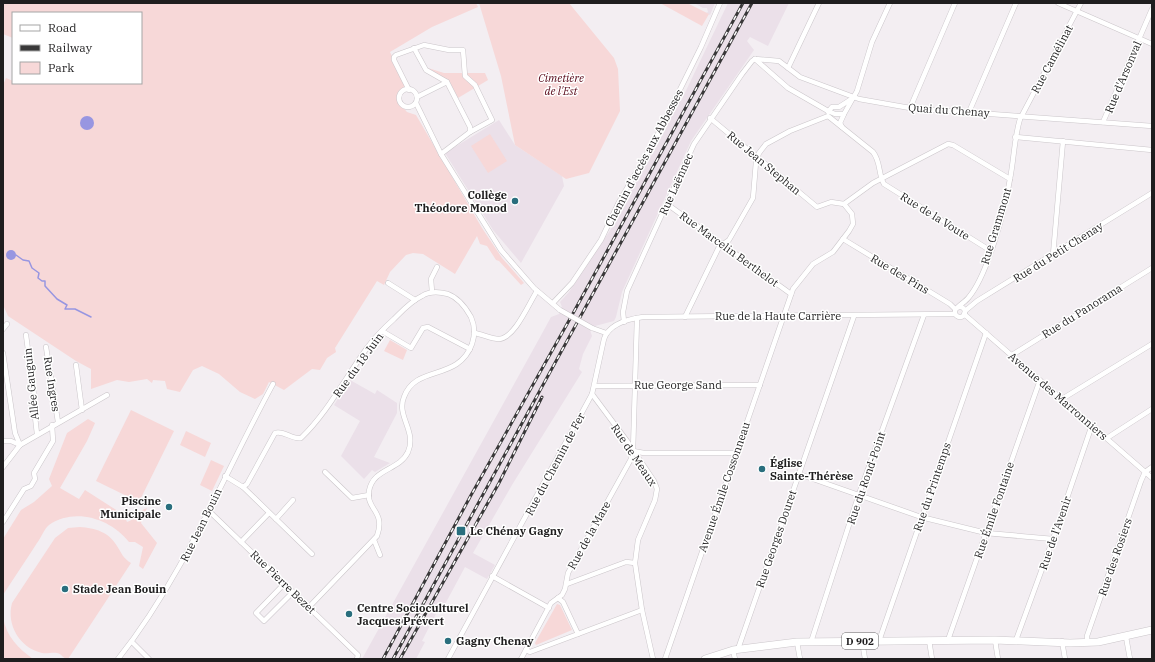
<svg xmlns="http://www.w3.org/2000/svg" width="1155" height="662" viewBox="0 0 1155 662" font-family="'IBM Plex Serif',serif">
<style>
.built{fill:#ebe0e9}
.green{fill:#f7d8d8}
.water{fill:#9896e1}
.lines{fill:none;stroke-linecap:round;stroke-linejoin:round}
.stream{stroke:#9896e1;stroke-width:1.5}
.minor-casing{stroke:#cbc6ca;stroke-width:5.5}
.primary-casing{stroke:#cbc6ca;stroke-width:8}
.minor{stroke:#fff;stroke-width:4.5}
.primary{stroke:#fff;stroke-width:7}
.rail-casing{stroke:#393839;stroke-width:3}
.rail{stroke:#fff;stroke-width:1.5;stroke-dasharray:4.5;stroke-linecap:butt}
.minor-bridge-casing{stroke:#cbc6ca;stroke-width:5.5;stroke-linecap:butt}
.minor-bridge{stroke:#fff;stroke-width:4.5}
.poi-dot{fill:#296e7d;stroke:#fff;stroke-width:1.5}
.labels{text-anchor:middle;stroke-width:3;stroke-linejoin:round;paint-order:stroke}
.shield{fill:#fff;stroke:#626262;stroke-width:1}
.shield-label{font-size:10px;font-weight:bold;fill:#1f1e1f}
.street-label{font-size:11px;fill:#1f1e1f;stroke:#fff}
.park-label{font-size:11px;font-style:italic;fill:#570717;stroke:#fff}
.poi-label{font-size:11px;font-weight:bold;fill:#1f1e1f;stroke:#fff;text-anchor:start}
</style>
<rect width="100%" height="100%" fill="#f3eef2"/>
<g class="built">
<path d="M694,3H715L710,15L706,13L708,12L707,8H703Z"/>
<path d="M728,3H789L768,46L750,37L747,41L754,50L691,141L622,292L616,317L614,321L595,326L590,330L592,336L583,354L579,369L582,372L512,485L473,553L495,565L487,579L465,567L443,608L440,606L422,641L425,642L416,659H362L539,339L551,317L559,314L562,307L560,302L569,292L615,223L623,204L657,146L680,100L681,101Z"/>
<path d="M499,120L515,145L562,176L564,186L521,263L493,230L445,153Z"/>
<path d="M350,380L375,394L377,390L397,403V413L374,457L390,463L375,472L372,470L364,479L341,456L360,421L334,405Z"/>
</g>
<g class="green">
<path d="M3,3H476L478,7L432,27L390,52L406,85L401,90L400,104L407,112L416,115L482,228L502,258L524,283L521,285L499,261L496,260L487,246L480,244L477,236L455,274L423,254L413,253L406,255L390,272L384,285L377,281L335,348L336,352L327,358L320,370L312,369L284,390L269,382L263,394L255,399L240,392L219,374L202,366L193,370L180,392L167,389L165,381L153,380L152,383L147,379L129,382L117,380L91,389V369L76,361L8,316L3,305V85L6,78L13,81V83H141V13H13V38L3,34Z"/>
<path d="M479,3H569L614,58L618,69L620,111L589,173L566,179L515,145L501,76Z"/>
<path d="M660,3H687L709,14L702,26Z"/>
<path d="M428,68L444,73H485L488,80L458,98L449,81Z"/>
<path d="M490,134L507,161L488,173L471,146Z"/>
<path d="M390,340L407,350L403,360L384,351Z"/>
<path d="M131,410L174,431L139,502L96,481Z"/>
<path d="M88,419L95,423L87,441L60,488L79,499L85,490L124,515L127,522C136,519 138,511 147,508L141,523L157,543L143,569L139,566L143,547L135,542H129C111,519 75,507 49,525C44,529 41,538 37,543C26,560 14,578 3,595V539L21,510L34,502L52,486L49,479L67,433Z"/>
<path d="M186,431L211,443L205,457L180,445Z"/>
<path d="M211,460L224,466L212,491L200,485Z"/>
<path d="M80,527C95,528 109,532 117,546C122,554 123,558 131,563L68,659C63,659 62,654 57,653C53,652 47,654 42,653C20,648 6,625 12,603L55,538L68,528Z"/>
<path d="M557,604L560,605L572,630L536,645L535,643Z"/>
<path d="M3,618C7,637 18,648 33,659H3Z"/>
</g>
<g class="water">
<circle cx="87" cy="123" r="7"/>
<circle cx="11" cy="255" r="5"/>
</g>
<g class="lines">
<path class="stream" d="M16,255L23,260L29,261L32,268L39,273L38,278L42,281H45V286L57,299L67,305L65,309H75L91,317"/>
<defs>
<g id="minor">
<path d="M1058,3L1152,44"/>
<path d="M414,48L426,70L447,82L470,127V132"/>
<path d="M755,59L779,61L800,77L859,99L910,108L1152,126"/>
<path d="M755,59L788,88L828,111L835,114H844L857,91L872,42L890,3"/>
<path d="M788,68L819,3"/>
<circle cx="408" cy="98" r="9"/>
<path d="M409,90L394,60V57L396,55L424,45L449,50H463L465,76L475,85L492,120L470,132L441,154"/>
<path d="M417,97L447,82"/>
<path d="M416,103L441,154L501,250L534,288L560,310"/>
<path d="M910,108L955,3"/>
<path d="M828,112L832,107H839L853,98"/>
<path d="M969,112L1016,3"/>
<path d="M1103,122L1152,9"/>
<path d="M842,127L840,123L844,114"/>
<path d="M1015,137L1152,150"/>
<path d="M667,204L791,294"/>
<path d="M844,204L873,183L948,144L953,145L1010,179"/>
<path d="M843,239L950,304L955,309"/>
<path d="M1053,255L1063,141"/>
<path d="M388,283L415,300"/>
<path d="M432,292L431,279L437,267"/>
<path d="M553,303L572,283L601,240L619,202L657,136L701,47L720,3"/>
<circle cx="960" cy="312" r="5"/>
<path d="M958,307C961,304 966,301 969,297C988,274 1005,209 1010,179C1014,159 1014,139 1020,119L1081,3"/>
<path d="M965,311L977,301L1152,193"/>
<path d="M964,314L1152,478"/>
<path d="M685,317L719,247L729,240L753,198L756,162L759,153L766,144L790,131L828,116L873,152C881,162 878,174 884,184L991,251"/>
<path d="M624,322L623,312L627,291L694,144L742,74L752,61L755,59"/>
<path d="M592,328L606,333"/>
<path d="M3,329L7,324"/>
<path d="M382,331L411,348L423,328L428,327L470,349"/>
<path d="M474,333C482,334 491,339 499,339C515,338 529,303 537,291"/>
<path d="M26,335L34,395V408L37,434"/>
<path d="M46,347L58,422"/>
<path d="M3,353L15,433L20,445"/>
<path d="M1012,355L1152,268"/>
<path d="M76,365L82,410"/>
<path d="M595,386L760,385"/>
<path d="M592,394L627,441L654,481L657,489L655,500L638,540L635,563L642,610L653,659"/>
<path d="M1062,399L1152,344"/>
<path d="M1107,438L1152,409"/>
<path d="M3,441H11L20,445"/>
<path d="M633,451L644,453H736"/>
<path d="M3,467L20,445L107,395"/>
<path d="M325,472L352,498L369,495"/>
<path d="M799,474L921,517L986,533L1053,539"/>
<path d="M225,476L243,487L247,484L275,433C284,430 292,440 301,438C328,412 345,378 367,348C375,337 384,328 394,319C402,311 411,301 422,296C430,291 440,292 448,294C459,298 466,308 471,317C475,326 475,335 472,344C458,382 416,364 404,397C396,416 417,431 408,452C399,471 373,468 369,491C366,510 386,511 377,536L309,607"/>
<path d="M243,487L312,554"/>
<path d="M208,510L358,655L357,659"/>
<path d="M276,519L293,500"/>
<path d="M3,522L24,489L31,486L35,479L34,473L53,441L52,425"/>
<path d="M374,540L380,555"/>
<path d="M241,542L269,513"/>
<path d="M492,576L549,608"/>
<path d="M284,584L256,613L264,621L293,592"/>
<path d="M567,584L626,562L635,563"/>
<path d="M558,598L563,602L578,634"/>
<path d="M1126,637L1130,659"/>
<path d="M929,640L932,659"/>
<path d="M948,640L1040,380"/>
<path d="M995,640L998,659"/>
<path d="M1016,640L1053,539L1092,425"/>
<path d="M862,641L865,659"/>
<path d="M879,641L986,333"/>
<path d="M1062,641L1065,659"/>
<path d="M132,642L149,659"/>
<path d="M797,642L800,659"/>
<path d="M811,642L859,494L924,315"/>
<path d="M1087,643V636L1141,481L1145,472L1152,467"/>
<path d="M738,649L854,316"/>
<path d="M526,650L530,652L642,610"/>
<path d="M733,650L735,659"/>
<path d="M118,659C184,576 223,476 273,384"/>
<path d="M448,659L592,394L604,339C609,324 628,319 643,317L955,314"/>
<path d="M521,659L551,603L562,595L565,589L568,573L631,459L633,451L637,318"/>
<path d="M665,659L793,289L813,264L833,252L849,231L853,224L852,214L844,204L831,202L817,207L710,118"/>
</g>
<path id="primary" d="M705,659L733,650L797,642L995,640L1070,643L1098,642L1152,630"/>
</defs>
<use href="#minor" class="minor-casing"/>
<use href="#primary" class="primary-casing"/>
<use href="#minor" class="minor"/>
<use href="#primary" class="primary"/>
<defs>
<g id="rail">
<path d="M383,659L470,497L571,317L743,3"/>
<path d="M393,659L752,3"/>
<path d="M400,659L499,483L542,397"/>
</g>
</defs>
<use href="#rail" class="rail-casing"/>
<use href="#rail" class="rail"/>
<defs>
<path id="minor-bridge" d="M560,310L592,328"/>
</defs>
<use href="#minor-bridge" class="minor-bridge-casing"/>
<use href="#minor-bridge" class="minor-bridge"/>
</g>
<g class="poi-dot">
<circle cx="515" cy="201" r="4"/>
<circle cx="762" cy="469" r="4"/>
<circle cx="169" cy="507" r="4"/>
<rect x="456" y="526" width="10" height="10" rx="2"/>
<circle cx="65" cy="589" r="4"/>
<circle cx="349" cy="614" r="4"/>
<circle cx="448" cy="641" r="4"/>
</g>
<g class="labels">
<rect class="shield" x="842" y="633" width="36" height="16" rx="3"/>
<g class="shield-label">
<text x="860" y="645">D 902</text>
</g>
<g class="street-label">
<text transform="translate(1052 59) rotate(-62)" y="4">Rue Camélinat</text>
<text transform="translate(1123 77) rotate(-67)" y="4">Rue d'Arsonval</text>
<text transform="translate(949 110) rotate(4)" y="4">Quai du Chenay</text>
<text transform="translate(644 158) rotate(-62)" y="4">Chemin d'accès aux Abbesses</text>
<text transform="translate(764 163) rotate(40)" y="4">Rue Jean Stephan</text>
<text transform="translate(676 184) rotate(-66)" y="4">Rue Laënnec</text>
<text transform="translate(935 216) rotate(32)" y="4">Rue de la Voute</text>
<text transform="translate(996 226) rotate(-73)" y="4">Rue Grammont</text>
<text transform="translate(729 249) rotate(36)" y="4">Rue Marcelin Berthelot</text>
<text transform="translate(1058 252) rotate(-32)" y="4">Rue du Petit Chenay</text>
<text transform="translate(900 274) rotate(31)" y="4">Rue des Pins</text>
<text transform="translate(1082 311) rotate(-32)" y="4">Rue du Panorama</text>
<text x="778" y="320">Rue de la Haute Carrière</text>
<text transform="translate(358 365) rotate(-54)" y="4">Rue du 18 Juin</text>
<text transform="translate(31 384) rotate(-96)" y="4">Allée Gauguin</text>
<text transform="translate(52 384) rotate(81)" y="4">Rue Ingres</text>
<text x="678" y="389">Rue George Sand</text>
<text transform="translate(1058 396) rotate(41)" y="4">Avenue des Marronniers</text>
<text transform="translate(634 455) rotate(56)" y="4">Rue de Meaux</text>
<text transform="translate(555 464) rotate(-62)" y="4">Rue du Chemin de Fer</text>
<text transform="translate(866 478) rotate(-71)" y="4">Rue du Rond-Point</text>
<text transform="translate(724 487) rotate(-71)" y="4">Avenue Émile Cossonneau</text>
<text transform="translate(932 487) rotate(-71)" y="4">Rue du Printemps</text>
<text transform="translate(994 510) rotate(-71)" y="4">Rue Émile Fontaine</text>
<text transform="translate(201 525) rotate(-64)" y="4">Rue Jean Bouin</text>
<text transform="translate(1055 533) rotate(-71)" y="4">Rue de l'Avenir</text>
<text transform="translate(589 535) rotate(-61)" y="4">Rue de la Mare</text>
<text transform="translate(776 539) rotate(-71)" y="4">Rue Georges Douret</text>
<text transform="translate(1115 557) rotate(-71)" y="4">Rue des Rosiers</text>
<text transform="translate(283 582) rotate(44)" y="4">Rue Pierre Bezet</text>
</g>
<g class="park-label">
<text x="561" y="82">Cimetière<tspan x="561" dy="13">de l'Est</tspan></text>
</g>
<g class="poi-label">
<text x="507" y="199" text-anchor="end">Collège<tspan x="507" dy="13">Théodore Monod</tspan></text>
<text x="770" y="467">Église<tspan x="770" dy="13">Sainte-Thérèse</tspan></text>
<text x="161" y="505" text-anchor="end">Piscine<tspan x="161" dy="13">Municipale</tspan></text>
<text x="470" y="535">Le Chénay Gagny</text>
<text x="73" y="593">Stade Jean Bouin</text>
<text x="357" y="612">Centre Socioculturel<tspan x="357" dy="13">Jacques Prévert</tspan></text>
<text x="456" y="645">Gagny Chenay</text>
</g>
</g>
<rect width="1155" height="662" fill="none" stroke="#1f1e1f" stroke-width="8"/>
<rect x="12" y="12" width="130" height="72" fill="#ffffff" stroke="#a5a5a5"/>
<rect x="20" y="25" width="20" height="6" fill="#ffffff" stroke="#a5a5a5"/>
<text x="48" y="32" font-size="12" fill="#1f1e1f">Road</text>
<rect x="20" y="45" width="20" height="6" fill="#393839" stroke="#a5a5a5"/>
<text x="48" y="52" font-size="12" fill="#1f1e1f">Railway</text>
<rect x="20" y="62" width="20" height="12" fill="#f7d8d8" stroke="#a5a5a5"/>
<text x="48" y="72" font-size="12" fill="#1f1e1f">Park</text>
</svg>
